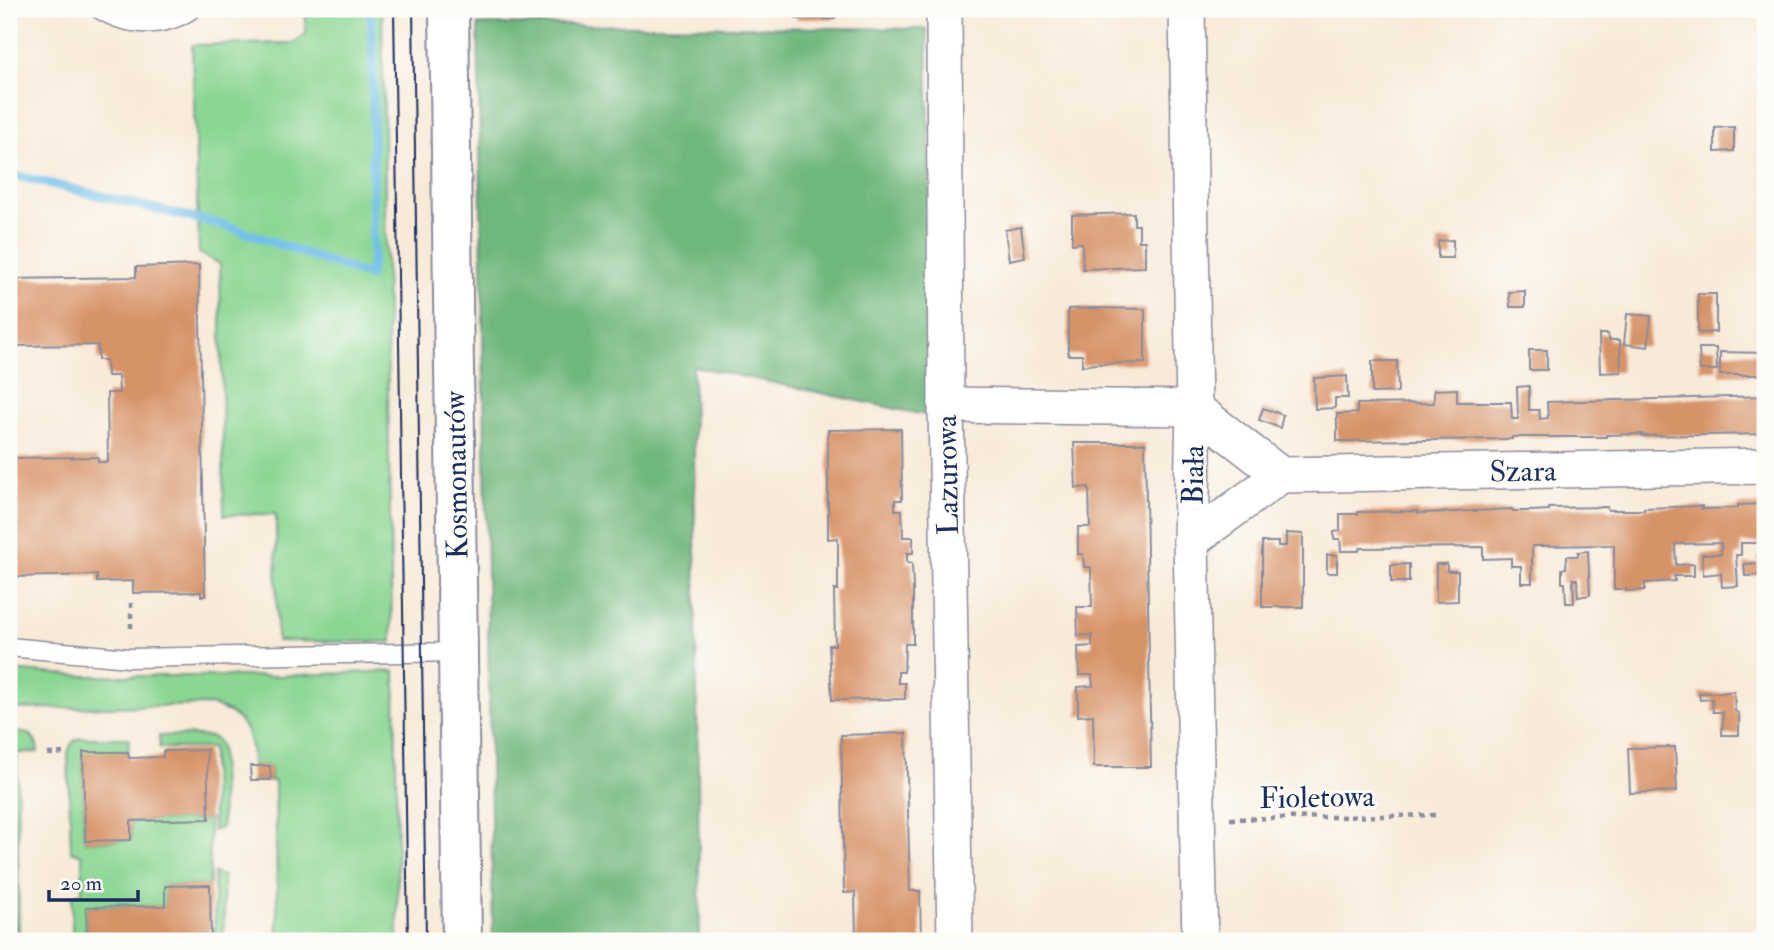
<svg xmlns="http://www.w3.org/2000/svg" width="1774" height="950" viewBox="0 0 1774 950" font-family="'IM FELL Double Pica',serif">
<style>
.green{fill:#8bd693;stroke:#538278;stroke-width:2}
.forest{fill:#70b77d;stroke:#46736e;stroke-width:2}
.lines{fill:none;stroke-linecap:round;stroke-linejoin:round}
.stream{stroke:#6ebee9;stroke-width:9}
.building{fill:#d79368}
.lane-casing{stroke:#8a8c9b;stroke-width:21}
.street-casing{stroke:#8a8c9b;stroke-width:38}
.secondary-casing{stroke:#8a8c9b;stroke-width:42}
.path{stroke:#8a8c9b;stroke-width:4.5;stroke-dasharray:5 5;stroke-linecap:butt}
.lane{stroke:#fff;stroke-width:18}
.street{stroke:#fff;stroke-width:35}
.secondary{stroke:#fff;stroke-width:38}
.tram{stroke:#1b2f5e;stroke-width:2}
.labels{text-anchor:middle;stroke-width:6;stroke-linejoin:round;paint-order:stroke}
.street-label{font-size:30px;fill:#1b2f5e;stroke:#fdfcf7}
</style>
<rect width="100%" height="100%" fill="#fdfcf7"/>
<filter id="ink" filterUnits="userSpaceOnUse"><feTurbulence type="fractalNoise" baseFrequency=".0143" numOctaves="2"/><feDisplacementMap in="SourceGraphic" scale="14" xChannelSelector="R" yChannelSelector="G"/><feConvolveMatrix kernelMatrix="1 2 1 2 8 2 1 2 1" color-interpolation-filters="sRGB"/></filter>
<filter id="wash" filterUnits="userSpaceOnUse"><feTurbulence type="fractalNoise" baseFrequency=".00686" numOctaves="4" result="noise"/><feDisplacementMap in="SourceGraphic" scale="28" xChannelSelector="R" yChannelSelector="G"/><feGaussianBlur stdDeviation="1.57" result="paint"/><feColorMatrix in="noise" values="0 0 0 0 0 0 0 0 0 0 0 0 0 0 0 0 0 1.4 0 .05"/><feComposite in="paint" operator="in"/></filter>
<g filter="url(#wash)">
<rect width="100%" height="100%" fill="#f8ead8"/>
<g class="green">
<path d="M305,9H382L392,642L277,641L276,514L224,515L220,264L199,253L192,45L293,43L306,34Z"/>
<path d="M9,670L84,676H277L395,671L398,941H278L275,781H251L271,779L270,766H252C252,731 244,714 210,705L9,709Z"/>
<path d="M9,732C26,732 36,732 38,752L17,753L19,941H15L12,754H9Z"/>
<path d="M159,736C170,736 206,734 214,738C219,741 219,743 221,748L222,827L213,831L212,748H160Z"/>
<path d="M81,738H129L128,752L83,753L85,841L131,840V821L209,819L210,885L165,886V906L86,907L87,941H72V897L82,892V855L71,851L68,754C70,745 72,740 81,738Z"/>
<path d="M214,873L223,876L224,941H215Z"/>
</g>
<path class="forest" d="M478,24L927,29L934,417L693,366L700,941H493Z"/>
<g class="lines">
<path class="stream" d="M9,174L227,226L369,276L373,257V65L371,9"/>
</g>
<g id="blocks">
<g class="building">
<rect x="796" y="9" width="39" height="10"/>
<path d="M1734,127V151L1715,152V128Z"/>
<path d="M1134,213V225H1139V241H1145V267L1083,269L1082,243L1072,244V215Z"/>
<path d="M1021,227L1025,257L1009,260L1005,230Z"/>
<path d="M1453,240V258H1438V241Z"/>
<path d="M199,265L205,596H201V592L133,593V581L97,582V575L9,577V458L98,457V462H108L107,393H119L118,376H107L106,360H98V345L9,346V279L136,277V267Z"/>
<path d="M1525,291V307H1510L1509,292Z"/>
<path d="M1698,294H1716V332L1698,333Z"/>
<path d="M1095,308L1145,309V363L1095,364L1082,366V355H1068V309Z"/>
<path d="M1627,314L1651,316L1648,347L1624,344Z"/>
<path d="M1599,334H1608L1609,340H1620L1621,372L1600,373Z"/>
<path d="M1699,348H1716L1717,370H1700Z"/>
<rect x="1529" y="350" width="18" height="20"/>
<path d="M1720,352L1765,353V375H1720Z"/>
<path d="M1372,361H1397L1398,392L1372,393Z"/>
<path d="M1347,376L1348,398H1335V408L1315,409L1314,378Z"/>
<path d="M1529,386V410H1539L1540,419L1548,418L1547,402L1765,396V434L1642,436V434L1606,435V437H1512V439L1337,441V414L1357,413V404L1434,403V390L1457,389V402H1511L1512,419H1518L1517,387Z"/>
<path d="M1263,408L1283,415L1280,428L1259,420Z"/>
<path d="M901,429L902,500H895V510H902L903,537H913V553H907V563H912L913,590V644H905L904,672H898V683H905V699L832,700L829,645H835L834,590H838V538L828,539V430Z"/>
<path d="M1074,443H1145L1151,767H1094L1093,715L1078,716V687L1093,686L1092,675H1079L1078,647L1092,646V635L1078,636L1077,607H1092L1091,567H1084L1083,554H1078V527H1090L1089,487L1076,488Z"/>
<path d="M1765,504V543H1741V555H1736L1738,586L1722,587L1721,573L1703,575L1702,554H1721V543L1675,544L1676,565L1694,564V576H1674L1675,581L1645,583V590L1626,591V589H1614V545L1532,546V583H1521V566H1511V558L1483,559V547L1361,548L1359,549V551H1341L1340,539H1334V532L1340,531V514H1358V512L1418,511V513L1453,512L1512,509L1513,511H1530L1549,510V508L1607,507L1608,510H1644V508L1702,506V509L1738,508V505Z"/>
<path d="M1286,533L1303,534V607H1262V542H1278V546H1286Z"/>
<path d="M1588,551L1590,595L1578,597L1577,579H1573L1574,603H1566L1565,583H1562V569L1566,568L1567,556H1578V552Z"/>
<rect x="1327" y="555" width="10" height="18"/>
<path d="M1765,555V575L1745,576L1744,564L1759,563L1758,556Z"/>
<path d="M1409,564V582H1391V565Z"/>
<path d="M1436,564H1447V571H1458V601L1436,602Z"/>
<path d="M1734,691L1735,711L1739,714V735H1722L1723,712H1713L1712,699L1700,700L1699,693H1722Z"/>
<path d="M906,733L910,891H920L921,941H856L855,892L844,893L841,735Z"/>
<path d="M1675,747L1677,791L1630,793L1628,748Z"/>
<path d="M207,750L209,819L131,821V840L85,841L83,752H128L129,758L163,757V751Z"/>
<path d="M250,766H270L271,780H251Z"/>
<path d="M210,885L211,941H87L86,907L165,906V886Z"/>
</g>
</g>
</g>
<g filter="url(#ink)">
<use href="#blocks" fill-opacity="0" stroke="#8a8c9b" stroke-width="2"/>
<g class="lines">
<defs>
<g id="lane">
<path d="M99,9C127,27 164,29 192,9"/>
<path d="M9,647L129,658L458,652"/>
</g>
<g id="street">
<path d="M944,9L946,405L955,941"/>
<path d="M1187,9L1194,408L1191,541L1200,941"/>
<path d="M946,405L1194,408L1281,475L1765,466"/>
<path d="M1191,541L1281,475"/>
</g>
<path id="secondary" d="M449,9L462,941"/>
</defs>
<use href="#lane" class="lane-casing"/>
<use href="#street" class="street-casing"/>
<use href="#secondary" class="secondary-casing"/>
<g class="path">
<path d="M131,628V601"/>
<path d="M48,754L65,753"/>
<path d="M1230,819L1438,815"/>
</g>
<use href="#lane" class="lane"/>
<use href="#street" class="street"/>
<use href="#secondary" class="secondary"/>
<g class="tram">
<path d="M394,9L408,941"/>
<path d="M413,9L426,941"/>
</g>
</g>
</g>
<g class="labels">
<g class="street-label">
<text transform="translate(1523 471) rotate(-1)" y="10">Szara</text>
<text transform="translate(456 475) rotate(-91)" y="10">Kosmonautów</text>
<text transform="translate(947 475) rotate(-91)" y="10">Lazurowa</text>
<text transform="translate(1193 475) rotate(-89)" y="10">Biała</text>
<text transform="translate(1317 797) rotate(-1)" y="10">Fioletowa</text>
</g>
</g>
<rect width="1774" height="950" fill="none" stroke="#fdfcf7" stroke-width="35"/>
<path d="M49 890v10h89v-10" fill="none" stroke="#1b2f5e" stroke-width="3.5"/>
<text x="60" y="890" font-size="21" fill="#1b2f5e" stroke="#fdfcf7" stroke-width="5" paint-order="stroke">20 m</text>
</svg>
